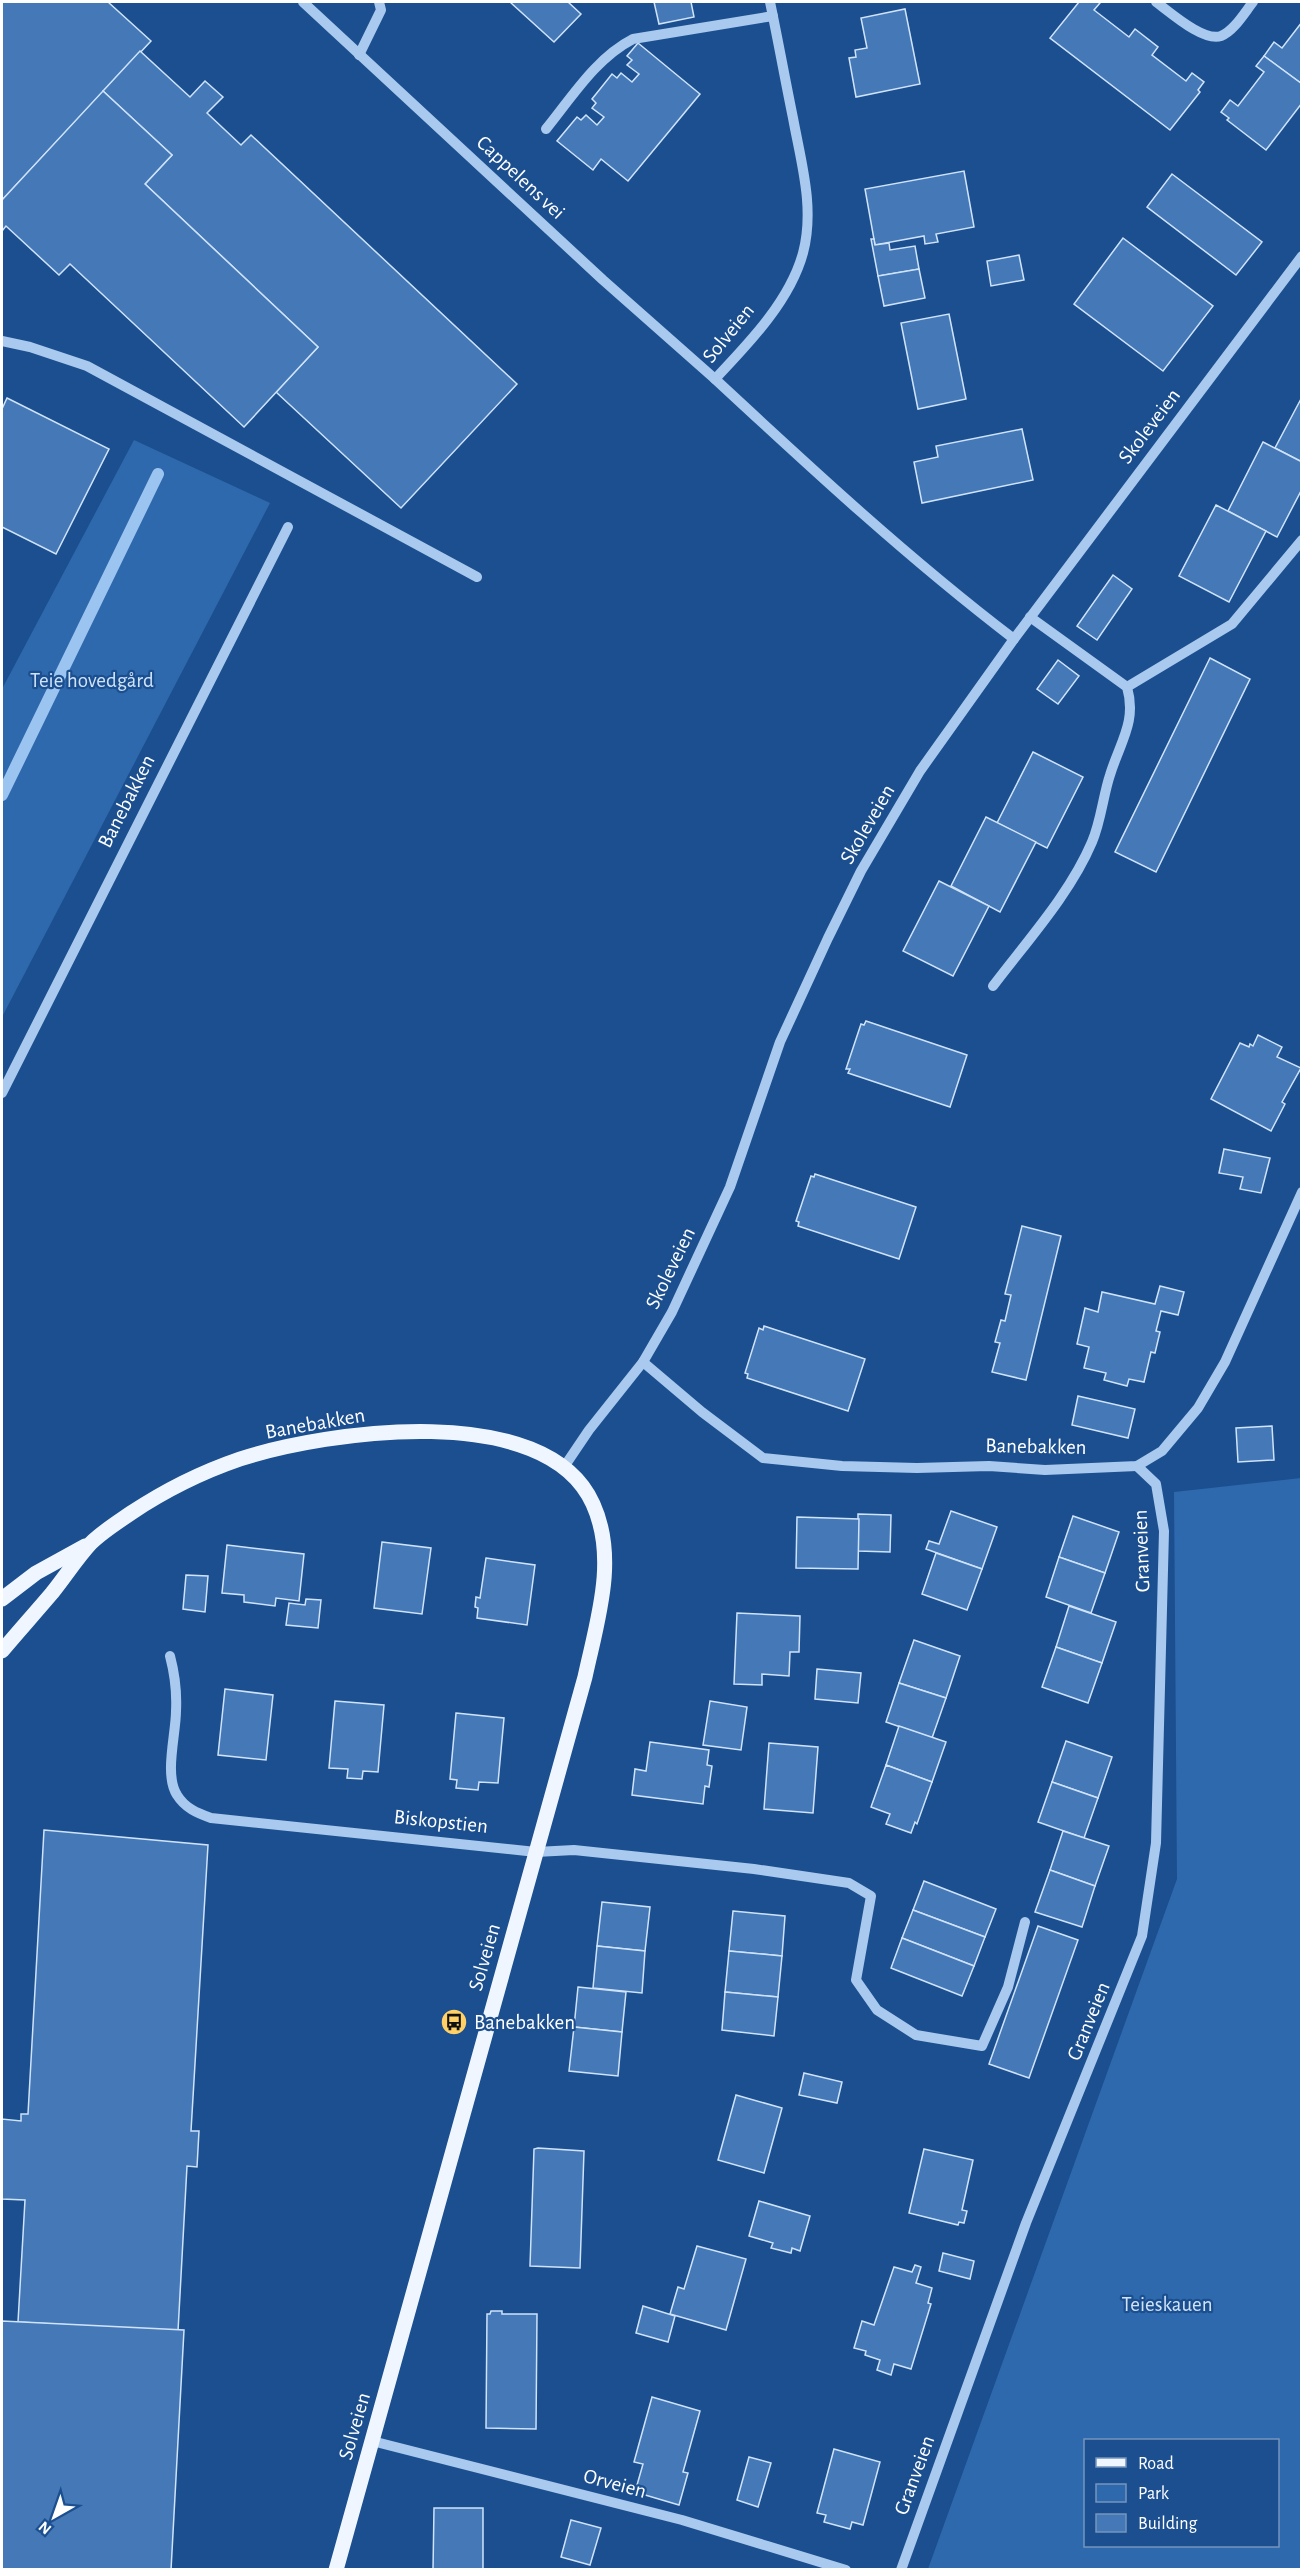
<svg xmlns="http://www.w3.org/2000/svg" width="1303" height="2571" viewBox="0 0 1303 2571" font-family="'Alegreya Sans',sans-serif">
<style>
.green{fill:#2e69ad;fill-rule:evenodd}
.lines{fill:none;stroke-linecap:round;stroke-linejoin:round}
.stream{stroke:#9cc4f0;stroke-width:12}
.building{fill:#4478b7;stroke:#cfe3fa;stroke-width:1.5}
.minor{stroke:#a9c9ee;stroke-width:10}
.major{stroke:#f0f6ff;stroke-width:15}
.labels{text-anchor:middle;stroke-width:4.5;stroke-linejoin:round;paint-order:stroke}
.street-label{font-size:21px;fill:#fff;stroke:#1b4f8f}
.park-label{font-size:21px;fill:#cfe3fa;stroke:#1b4f8f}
.poi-label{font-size:21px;fill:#fff;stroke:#1b4f8f;text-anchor:start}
</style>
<rect width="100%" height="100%" fill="#1b4f8f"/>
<g class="green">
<path d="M134,440L270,503L2,1017V689Z"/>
<path d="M1301,1478V2569H928L1177,1879L1174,1492ZM1086,2440H1278V2546H1086Z"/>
</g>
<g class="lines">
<path class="stream" d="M2,795L158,474"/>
</g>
<g class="building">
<path d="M2,2H108L151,41L2,200Z"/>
<path d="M510,2H568L581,14L554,42Z"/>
<path d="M654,2H691L694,17L659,24Z"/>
<path d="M1079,2H1098L1100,3L1094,10L1129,37L1135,29L1158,47L1152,55L1186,81L1192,73L1204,82L1198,90L1200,92L1170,130L1050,38Z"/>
<path d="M905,9L920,84L856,97L849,58L856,57L855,50L867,48L861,18Z"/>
<path d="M1302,22V84L1264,56L1274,42L1282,48Z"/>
<path d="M638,43L700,94L628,181L601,159L593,170L557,141L577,117L581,120L586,115L597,125L604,117L592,108L596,103L592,99L612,74L617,78L621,73L632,82L639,74L627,65L632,60L627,56Z"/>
<path d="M140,51L190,97L205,81L223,97L207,113L241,145L251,135L517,384L401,508L276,392L318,347L145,184L172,155L103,91Z"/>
<path d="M1264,56L1302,84V103L1266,150L1227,120L1229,118L1221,112L1230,100L1238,106L1264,72L1256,66Z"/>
<path d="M103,91L172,155L145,184L318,347L244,427L70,264L59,275L6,226L2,231V200Z"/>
<path d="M964,171L974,227L936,234L938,242L925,244L924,236L875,245L865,189Z"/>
<path d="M1172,174L1262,242L1236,275L1147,207Z"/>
<path d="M1123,238L1213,306L1163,371L1074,304Z"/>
<path d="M871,239H874L875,245L889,243L890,250L915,246L919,269L878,276Z"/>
<path d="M1019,255L1024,280L991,286L987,261Z"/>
<path d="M919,269L925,298L884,306L878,276Z"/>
<path d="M949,314L966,399L918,409L901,323Z"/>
<path d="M1302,397V462L1275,448Z"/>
<path d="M7,398L109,449L56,554L2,527V409Z"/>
<path d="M1022,429L1033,480L922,503L914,462L938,457L936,446Z"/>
<path d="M1263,442L1302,462V489L1277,537L1228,511Z"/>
<path d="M1216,505L1266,531L1229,602L1179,576Z"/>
<path d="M1113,575L1132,589L1097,640L1077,626Z"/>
<path d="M1210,658L1250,679L1156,872L1115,852Z"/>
<path d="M1058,660L1079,676L1058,704L1037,689Z"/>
<path d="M1033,752L1083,777L1047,848L997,823Z"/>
<path d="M986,817L1036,842L1000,912L951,886Z"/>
<path d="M939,881L989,906L953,976L903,951Z"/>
<path d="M866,1021L967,1055L950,1107L848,1073L850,1069H846L861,1024L864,1025Z"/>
<path d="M1258,1035L1282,1047L1277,1057L1301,1068L1282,1102L1285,1104L1271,1131L1211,1099L1240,1043L1249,1047L1250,1044L1253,1046Z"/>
<path d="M1224,1149L1270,1158L1261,1193L1240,1189L1243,1177L1219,1173Z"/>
<path d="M815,1174L916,1207L899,1259L798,1226L799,1222L796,1221L811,1176L814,1177Z"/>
<path d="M1022,1226L1061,1236L1026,1380L992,1372L1000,1343L995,1342L1001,1320L1005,1321L1011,1295L1005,1294Z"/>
<path d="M1160,1286L1184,1292L1178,1315L1161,1311L1156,1331L1160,1332L1155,1353L1151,1352L1144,1382L1129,1379L1127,1386L1104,1380L1106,1373L1084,1368L1089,1347L1077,1344L1085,1308L1098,1312L1102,1292L1155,1304Z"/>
<path d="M764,1326L865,1359L848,1411L747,1378L748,1374L745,1373L759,1328L763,1330Z"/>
<path d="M1078,1396L1135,1409L1128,1438L1072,1425Z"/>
<path d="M1272,1426L1274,1460L1238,1462L1236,1428Z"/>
<path d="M951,1511L997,1527L982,1569L926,1549L929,1541L939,1544Z"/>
<path d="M858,1514L891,1515L890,1552L858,1551Z"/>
<path d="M1073,1516L1119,1532L1105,1573L1059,1557Z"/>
<path d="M797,1517L859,1519L858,1569L796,1568Z"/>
<path d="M382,1542L431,1548L422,1614L374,1608Z"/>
<path d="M227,1545L304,1554L299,1601L276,1598L275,1606L244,1602V1595L222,1593Z"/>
<path d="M936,1553L982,1569L967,1610L922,1594Z"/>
<path d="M1059,1557L1105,1573L1091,1613L1046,1597Z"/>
<path d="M486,1558L535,1565L527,1625L477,1618L478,1608L475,1607L476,1597L480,1598Z"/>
<path d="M186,1575L208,1576L205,1612L183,1609Z"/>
<path d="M306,1599L321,1600L318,1628L286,1625L289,1603L305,1605Z"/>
<path d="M1069,1606L1116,1622L1102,1663L1056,1647Z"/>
<path d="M737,1613L800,1616L799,1652H790L789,1676L762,1674V1685L734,1684Z"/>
<path d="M914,1640L960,1656L946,1698L899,1683Z"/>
<path d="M1056,1647L1102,1663L1088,1703L1042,1687Z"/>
<path d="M817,1669L861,1673L858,1703L815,1699Z"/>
<path d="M899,1683L946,1698L932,1738L886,1722Z"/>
<path d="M225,1689L273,1695L266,1760L218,1755Z"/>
<path d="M335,1701L384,1705L378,1772L363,1771L362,1779L347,1778L348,1769L329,1768Z"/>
<path d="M710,1701L747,1707L741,1750L703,1745Z"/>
<path d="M456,1713L504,1718L498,1783L479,1782L478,1790L456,1788L457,1780L450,1779Z"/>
<path d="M899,1726L946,1742L932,1782L886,1765Z"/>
<path d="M1066,1741L1112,1757L1098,1798L1052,1782Z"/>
<path d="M650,1742L709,1750L707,1765L712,1766L709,1787L705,1786L703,1804L632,1795L635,1769L646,1771Z"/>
<path d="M769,1743L818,1747L813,1813L764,1809Z"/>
<path d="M886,1765L932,1782L917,1824L915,1822L911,1833L886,1824L890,1814L871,1807Z"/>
<path d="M1052,1782L1098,1798L1084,1838L1038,1822Z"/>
<path d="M44,1830L208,1845L191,2131H199L197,2167L187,2166L178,2331L18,2322L25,2200L2,2199V2119L21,2121V2114H28Z"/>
<path d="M1063,1831L1109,1846L1095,1886L1050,1870Z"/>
<path d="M1050,1870L1095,1886L1082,1927L1035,1912Z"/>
<path d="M924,1881L996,1909L985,1937L913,1910Z"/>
<path d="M602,1902L650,1907L645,1951L597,1946Z"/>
<path d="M913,1910L985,1937L974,1966L902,1938Z"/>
<path d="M733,1911L785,1916L782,1956L729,1951Z"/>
<path d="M1038,1926L1078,1940L1029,2078L989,2064Z"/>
<path d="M902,1938L974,1966L962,1996L891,1968Z"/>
<path d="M597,1946L645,1951L642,1993L593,1988Z"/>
<path d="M729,1951L782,1956L778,1997L725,1992Z"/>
<path d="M578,1987L626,1992L622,2032L574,2027Z"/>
<path d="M725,1992L778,1997L774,2036L722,2030Z"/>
<path d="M574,2027L622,2032L618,2076L569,2071Z"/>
<path d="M804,2073L842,2082L837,2103L799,2095Z"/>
<path d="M736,2095L782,2108L764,2173L718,2160Z"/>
<path d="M538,2148L584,2151L580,2268L530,2266L534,2149Z"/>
<path d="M924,2149L973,2160L962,2210L967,2211L964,2223L959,2222L958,2225L909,2213Z"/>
<path d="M759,2201L810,2216L800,2251L792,2248L791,2253L771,2248L773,2243L749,2236Z"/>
<path d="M697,2246L746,2259L726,2330L670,2314L678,2287L684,2289Z"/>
<path d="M943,2253L974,2261L970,2279L939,2271Z"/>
<path d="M915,2265L921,2267L916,2283L932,2288L928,2303L931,2304L911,2369L894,2364L891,2375L877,2370L880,2360L865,2355L866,2351L854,2348L862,2321L874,2325L894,2267L912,2272Z"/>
<path d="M643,2306L675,2316L668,2342L636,2333Z"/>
<path d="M491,2311H502V2314H537L536,2429L486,2428L487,2314H490Z"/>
<path d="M2,2321L184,2330L171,2570H2Z"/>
<path d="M652,2397L700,2411L683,2472L688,2473L679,2505L635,2492L643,2464L634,2462Z"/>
<path d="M834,2449L880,2462L863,2525L852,2522L850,2529L824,2522L826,2515L817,2513Z"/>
<path d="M749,2457L771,2463L758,2507L737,2500Z"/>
<path d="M434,2508H483V2570H433Z"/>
<path d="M571,2520L601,2528L590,2565L561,2557Z"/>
</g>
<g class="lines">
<g class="minor">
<path d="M303,2L603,280L715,379"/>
<path d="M770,2C778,40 785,79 793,118C801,162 815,208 803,253C790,301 749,343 715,379C812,469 908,558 1014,639"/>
<path d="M1156,2C1170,12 1203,42 1221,36C1234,31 1245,12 1253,2"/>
<path d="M359,55L381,10L379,2"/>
<path d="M546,129C572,97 596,58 633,39L773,16"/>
<path d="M2,341L30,347L87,366L477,577"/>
<path d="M1127,687L1232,624L1302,540"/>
<path d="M993,986C1027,941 1070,894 1092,842C1101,821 1103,796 1110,775C1120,742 1137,722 1127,687L1030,617"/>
<path d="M2,1093L288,527"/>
<path d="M643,1362L702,1412L763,1458L842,1466L917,1468L989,1466L1045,1470L1137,1466L1162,1451L1198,1408L1225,1362L1302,1192"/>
<path d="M564,1467L589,1430L643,1362L672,1312L730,1187L780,1042L828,938L861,871L920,771L1014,639L1302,256"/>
<path d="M170,1656C175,1675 177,1692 176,1711C176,1734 164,1775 177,1795C185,1808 197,1813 211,1818L536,1852L574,1850L754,1869L849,1883L871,1896L856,1980L877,2010L916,2035L982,2046L1008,1987L1025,1922"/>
<path d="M372,2441L682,2520L846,2570"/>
<path d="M901,2570L1026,2223L1142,1936L1156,1843L1164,1531L1156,1484L1137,1466"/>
</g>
<g class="major">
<path d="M2,1599L36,1573L85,1546"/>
<path d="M2,1651C18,1632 35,1613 52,1593C65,1577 77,1558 91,1543C102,1532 118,1522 131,1513C164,1491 202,1472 240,1459C327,1431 546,1399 593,1504C618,1559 597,1621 585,1677L336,2570"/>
</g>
</g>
<defs>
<symbol id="bus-disc" viewBox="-11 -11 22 22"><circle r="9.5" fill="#ffd166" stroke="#1b4f8f"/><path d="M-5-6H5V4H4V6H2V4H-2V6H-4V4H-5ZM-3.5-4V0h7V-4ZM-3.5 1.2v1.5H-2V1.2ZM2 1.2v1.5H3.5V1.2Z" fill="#111"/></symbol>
</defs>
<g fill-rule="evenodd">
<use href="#bus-disc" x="439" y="2007" width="30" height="30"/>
</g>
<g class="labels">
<g class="street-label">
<text transform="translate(521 177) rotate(43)" y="7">Cappelens vei</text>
<text transform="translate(728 333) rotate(-51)" y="7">Solveien</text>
<text transform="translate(1149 426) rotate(-53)" y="7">Skoleveien</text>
<text transform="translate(126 801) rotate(-63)" y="7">Banebakken</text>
<text transform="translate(867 824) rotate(-60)" y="7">Skoleveien</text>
<text transform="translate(670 1268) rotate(-64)" y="7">Skoleveien</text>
<text transform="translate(315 1423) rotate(-10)" y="7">Banebakken</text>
<text transform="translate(1036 1446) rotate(1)" y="7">Banebakken</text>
<text transform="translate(1141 1551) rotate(-92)" y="7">Granveien</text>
<text transform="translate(441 1821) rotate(6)" y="7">Biskopstien</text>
<text transform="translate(484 1957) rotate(-74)" y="7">Solveien</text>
<text transform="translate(1088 2021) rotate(-68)" y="7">Granveien</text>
<text transform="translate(354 2426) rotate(-74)" y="7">Solveien</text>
<text transform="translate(914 2475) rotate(-70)" y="7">Granveien</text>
<text transform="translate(615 2483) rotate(15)" y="7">Orveien</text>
</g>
<g class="park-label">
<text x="92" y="687">Teie hovedgård</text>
<text x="1167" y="2311">Teieskauen</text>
</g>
<g class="poi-label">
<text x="474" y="2029">Banebakken</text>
</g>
</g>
<rect width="1303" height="2571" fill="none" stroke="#ffffff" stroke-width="6"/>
<rect x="1084" y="2439" width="195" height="108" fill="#1b4f8f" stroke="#7695bc" stroke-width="1.5"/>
<rect x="1096" y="2458" width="30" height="9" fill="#f0f6ff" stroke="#7695bc" stroke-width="1.5"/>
<text x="1138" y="2469" font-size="18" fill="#ffffff">Road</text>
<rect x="1096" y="2484" width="30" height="18" fill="#2e69ad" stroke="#7695bc" stroke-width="1.5"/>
<text x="1138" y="2499" font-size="18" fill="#ffffff">Park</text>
<rect x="1096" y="2514" width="30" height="18" fill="#4478b7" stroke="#7695bc" stroke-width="1.5"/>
<text x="1138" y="2529" font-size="18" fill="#ffffff">Building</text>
<g transform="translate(54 2517) rotate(220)" stroke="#1b4f8f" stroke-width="4.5" paint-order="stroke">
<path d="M0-4.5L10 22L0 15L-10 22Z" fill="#ffffff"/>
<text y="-9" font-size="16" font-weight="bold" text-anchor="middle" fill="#ffffff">N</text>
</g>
</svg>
